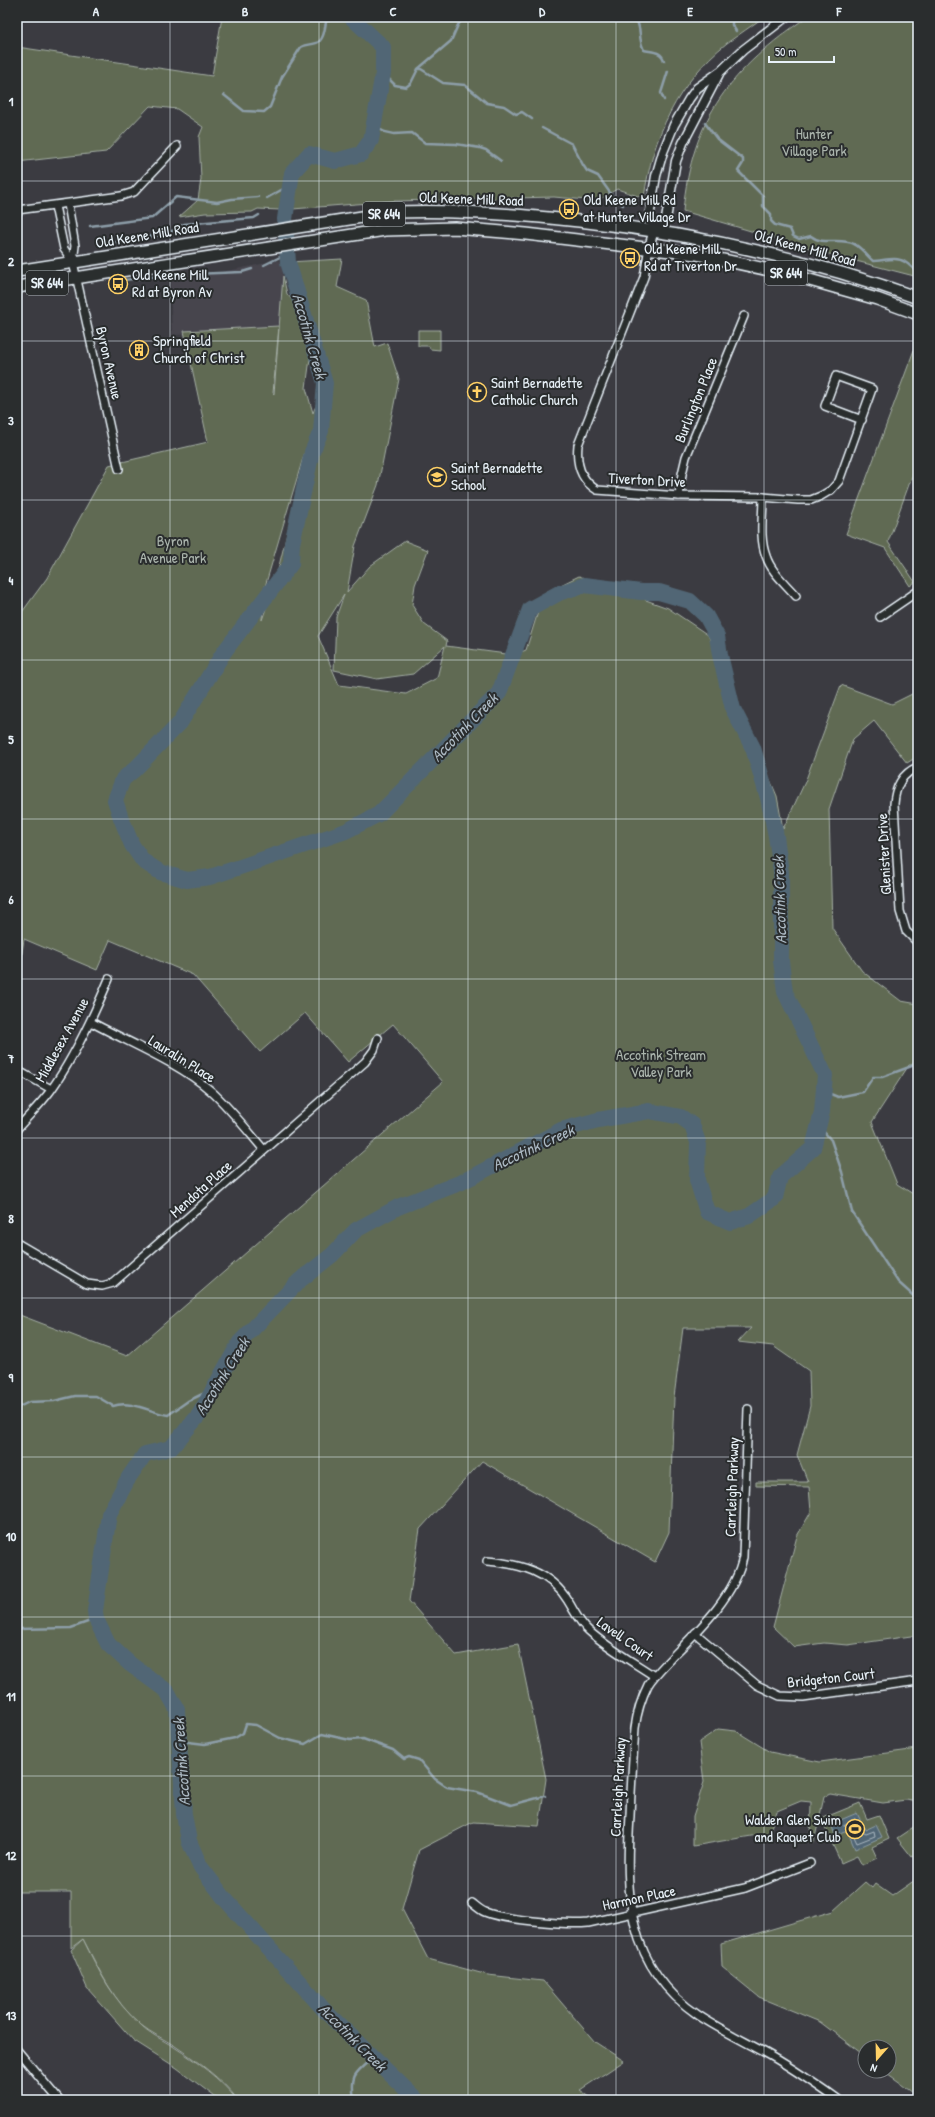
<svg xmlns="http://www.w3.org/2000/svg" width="935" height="2117" viewBox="0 0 935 2117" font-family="'Patrick Hand',sans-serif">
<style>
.built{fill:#47454e}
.green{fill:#616b52;stroke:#a4aea5;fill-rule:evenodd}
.water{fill:#516674;stroke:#8d9ea9}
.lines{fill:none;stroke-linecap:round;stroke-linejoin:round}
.shore{stroke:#acb9c3;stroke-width:1}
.stream{stroke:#8d9ea9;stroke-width:2.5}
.river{stroke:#516674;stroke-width:16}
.minor-casing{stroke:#e8f1f8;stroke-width:10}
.tertiary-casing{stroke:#e8f1f8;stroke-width:11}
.primary-casing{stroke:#e8f1f8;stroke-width:14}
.minor{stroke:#2a2d2e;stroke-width:7}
.tertiary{stroke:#2a2d2e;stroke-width:8}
.primary{stroke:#2a2d2e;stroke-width:11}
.grid{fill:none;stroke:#e8f1f8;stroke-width:1;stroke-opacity:0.55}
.labels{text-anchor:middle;stroke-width:4;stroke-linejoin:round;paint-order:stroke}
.shield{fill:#2a2d2e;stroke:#afb6bb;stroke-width:1}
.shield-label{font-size:14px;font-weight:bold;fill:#e8f1f8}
.park-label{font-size:15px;fill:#abb5ad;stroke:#2a2d2e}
.street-label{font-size:15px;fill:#e8f1f8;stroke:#2a2d2e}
.poi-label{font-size:15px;fill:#e8f1f8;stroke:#2a2d2e;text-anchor:start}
.water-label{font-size:16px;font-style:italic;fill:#acb9c3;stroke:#2a2d2e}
.neatline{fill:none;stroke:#e8f1f8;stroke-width:1.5}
.grid-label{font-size:13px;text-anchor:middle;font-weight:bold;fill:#e8f1f8}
</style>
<rect width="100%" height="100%" fill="#3b3b41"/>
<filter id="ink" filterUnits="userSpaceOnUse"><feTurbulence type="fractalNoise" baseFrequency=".025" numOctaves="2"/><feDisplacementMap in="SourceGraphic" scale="8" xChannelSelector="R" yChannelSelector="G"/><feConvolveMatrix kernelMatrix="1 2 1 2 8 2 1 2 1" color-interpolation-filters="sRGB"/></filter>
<g filter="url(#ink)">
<path class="built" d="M282,260L283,276L279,331L172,335L170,282Z"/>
<g class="green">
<path d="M222,17H764C752,26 739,34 727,43C678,82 652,137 644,198L617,189L597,201L554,197L394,201L280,210L258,209L252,212L205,213L179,217L198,200L201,179L199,137L203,127L177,109L150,106L106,152L17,162V47L212,76Z"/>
<path d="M807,17H918V277L829,254L683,211C692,116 732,69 807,17Z"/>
<path d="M342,259L337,287L366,300L375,347L387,343L399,379L378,485L355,546L347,592L370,566L405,541L428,550L415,585L412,605L424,624L447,641L446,646L514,655L526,650L544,593L579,576L668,608L708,635L777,796L783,829L805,782L841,685L892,704L918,691V756L907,763L874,721L853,739L829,809L832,928L862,971L901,1001L918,1004V1065H909L872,1122L897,1184L918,1197V1635L848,1645L824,1643L794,1647L773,1627L797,1536L811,1512L809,1487L756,1486V1482H808L797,1455L810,1406L809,1371L773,1346L738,1342L751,1328H683L674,1397L669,1532L655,1562L482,1461L420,1529L409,1601L456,1655L518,1644L546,1779L539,1826L473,1822L419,1850L402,1909L428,1959L488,1975L543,1981L595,2042L624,2061L580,2090L594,2100H238C222,2079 197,2061 175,2046C164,2039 151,2033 141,2025C114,2003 99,1969 83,1939L71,1948V1892H17V1314L127,1356L443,1082L393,1024L348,1062L305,1013L260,1052L193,975L110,940L97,970L24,939L19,974L17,972V619L47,578L109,465L208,442L184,331L279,326L273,393L274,394L283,276L287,294L301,310L288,262ZM313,336L325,383L313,413L306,388ZM305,451L304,465L274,586L262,620L264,590ZM344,595L336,617L334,670L377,679L413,674L445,646L437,678L406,694L339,685L318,636Z"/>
<path d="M418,330H440V350L430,349L429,346H418Z"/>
<path d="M918,339V460L888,542L915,582L910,586L885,548L846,534Z"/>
<path d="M718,1729L736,1731L770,1752L820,1762L918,1749V1802L906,1800L883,1803L830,1794L824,1797L814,1842H810L811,1802L801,1801L777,1811L769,1833L693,1846V1816L704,1782L699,1742Z"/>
<path d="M860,1803L867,1819L879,1815L889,1839L872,1847L877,1858L862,1865L857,1856L841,1863L821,1819Z"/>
<path d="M918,1824V1853L912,1857L897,1838Z"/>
<path d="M918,1878V2091L916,2094L884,2071H889V2047H865V2056L820,2022L759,1997L722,1967L721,1944L833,1911L865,1882L872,1888L875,1884L892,1896Z"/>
<path d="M83,1939C98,1970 114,2002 141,2025C150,2034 163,2040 174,2047C196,2061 221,2079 237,2100H219L177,2068L133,2040L87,1988L71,1950Z"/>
</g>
<path class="water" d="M857,1813L865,1830L876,1825L882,1837L855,1849L847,1830L835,1835L831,1824Z"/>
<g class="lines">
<path class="shore" d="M855,1819L862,1832L866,1834L874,1831L875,1836L857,1843L850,1828L844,1825Z"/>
<g class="stream">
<path d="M635,17C643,30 637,37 644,50C652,52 662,51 664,61"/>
<path d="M732,17V25L736,31"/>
<path d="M418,69H421L443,83L465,85L487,103L504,106L516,114L522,112L532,119"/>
<path d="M383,73L395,85L406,87L411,83L418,69L451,41L458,25L464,17"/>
<path d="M224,95L244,111L264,112L270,107L282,77L301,47C306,44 310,45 316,43C325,41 325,24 327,17"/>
<path d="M664,100L661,93L668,71"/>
<path d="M705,123L717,139L743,159V163L738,171L763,196V206L771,214V221L775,225L790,229L793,236L799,239L811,236C823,246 840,237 854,244C861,247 867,256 873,261C883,261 896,256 905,262C910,265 913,269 918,272"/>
<path d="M373,126L385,132L394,134L412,133L425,143L456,144L480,148L486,150L501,161"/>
<path d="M542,128L572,144L583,165L587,171L598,176L613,197L623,205"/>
<path d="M267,198L290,185"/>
<path d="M90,226L152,218L176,197L217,202L232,199L258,197"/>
<path d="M100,245L159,235L172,231L184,224L254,218L259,215"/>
<path d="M264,265L288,253"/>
<path d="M194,274L242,272L252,269"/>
<path d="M123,280L161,276H180"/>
<path d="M823,1091L838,1097L863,1092L873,1077H882L912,1066L918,1058"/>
<path d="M819,1126L831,1140L842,1172L852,1212L898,1282L918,1300"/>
<path d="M17,1408L29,1402L54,1401L75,1396H96L113,1406C131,1400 150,1412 168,1415L188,1401L215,1388"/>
<path d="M17,1629L71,1628L96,1619"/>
<path d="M180,1741L205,1744L235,1738L243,1733L246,1724L256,1725L280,1738L305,1744L322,1734L350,1740L363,1739L393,1750L404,1759L409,1757L419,1760L435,1779L447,1787L477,1792L511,1805L545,1796"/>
<path d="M354,2100C350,2074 355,2073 374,2057"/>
</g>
<path class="river" d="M351,17L383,47V73L371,140L361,154L335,161L309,154L292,173L285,219L288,262L325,383L321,431L312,452L292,544L291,564L224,652L180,723L135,769L123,779L115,800L121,818L132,845L143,861L160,872L187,880L210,877L246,865L346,831L379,814L499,693L530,609L559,593L584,585L641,592H659L690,601L706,616L717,636L720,655L733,709L753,748L768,798L776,836L781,872V961L785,992L825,1075L822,1112L813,1148L780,1177L775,1198L749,1216L730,1222L707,1212L697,1180L698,1142L692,1125L681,1117L649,1111L598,1120L561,1130L462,1182L398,1207L356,1230L332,1255L299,1281L240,1342L199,1415L171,1448L145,1454L129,1477L109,1514L95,1611L96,1619L108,1644L130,1664L167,1691L177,1709L184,1814L189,1841L200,1866L225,1899L326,2012L417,2100"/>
<defs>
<g id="minor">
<path d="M68,204L75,246L73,262"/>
<path d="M55,206L64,249L73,262L119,469"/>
<path d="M17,210L121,196L134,192L177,146"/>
<path d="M649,247L644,277L578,445C576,464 580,480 597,490L679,496L763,497L798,500H811L821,496L831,490L839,481L872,389L836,376L825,406L862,420"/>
<path d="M679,496L682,474L686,457L744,316"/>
<path d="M763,497C763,516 759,538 766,556C771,572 786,584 796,596"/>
<path d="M880,617L918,591"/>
<path d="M918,767C902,773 895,788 894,804L900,911L906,931L918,943"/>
<path d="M91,1022C129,1043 178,1062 211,1091C230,1108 247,1130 264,1150"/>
<path d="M17,1070L51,1089"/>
<path d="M17,1129C28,1116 41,1104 51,1090C75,1056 93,1017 109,979"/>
<path d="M17,1243L87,1284L102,1286L113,1283L365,1062L374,1050L378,1038"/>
<path d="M748,1409L743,1557C736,1594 700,1629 674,1655C665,1665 655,1674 648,1685C641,1699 637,1713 635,1728C633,1758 631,1787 630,1816C625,1894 626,1966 698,2015C719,2029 742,2040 764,2052C790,2066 814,2083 838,2100"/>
<path d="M487,1561C519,1564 550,1571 568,1601C575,1612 579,1622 589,1631C608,1648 633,1662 654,1676"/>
<path d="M695,1633L757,1685L780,1696L803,1697L918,1681"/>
<path d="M472,1903C476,1906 480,1910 485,1912C504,1920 567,1925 588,1923L745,1888L810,1863"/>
<path d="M17,2050L59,2100"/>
</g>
<g id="tertiary">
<path d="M654,230L649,217L656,176L663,152L674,125L689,99L697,88L721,71L743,50L786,17"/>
<path d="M649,247L654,230L666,219L676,161L683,143L719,74"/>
</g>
<g id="primary">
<path d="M17,271L394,212C456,210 517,214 579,221C696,234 807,258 918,298"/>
<path d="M17,287L385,230L455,228L526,234L696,254L792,275L877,299L918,314"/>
</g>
</defs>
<use href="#minor" class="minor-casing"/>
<use href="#tertiary" class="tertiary-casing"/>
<use href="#primary" class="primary-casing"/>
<use href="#minor" class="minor"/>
<use href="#tertiary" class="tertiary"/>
<use href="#primary" class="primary"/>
</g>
</g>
<path class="grid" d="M170,17V2100M319,17V2100M468,17V2100M616,17V2100M764,17V2100M17,181H918M17,341H918M17,500H918M17,660H918M17,819H918M17,979H918M17,1138H918M17,1298H918M17,1457H918M17,1617H918M17,1776H918M17,1936H918"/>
<defs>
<symbol id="bus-ring" viewBox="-11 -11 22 22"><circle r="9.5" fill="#2a2d2e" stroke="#ffd166" stroke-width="1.5"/><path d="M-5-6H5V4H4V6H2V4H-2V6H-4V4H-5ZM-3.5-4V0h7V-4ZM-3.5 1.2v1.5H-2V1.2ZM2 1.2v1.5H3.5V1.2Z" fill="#ffd166"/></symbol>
<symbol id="building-ring" viewBox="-11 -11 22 22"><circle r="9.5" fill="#2a2d2e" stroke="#ffd166" stroke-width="1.5"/><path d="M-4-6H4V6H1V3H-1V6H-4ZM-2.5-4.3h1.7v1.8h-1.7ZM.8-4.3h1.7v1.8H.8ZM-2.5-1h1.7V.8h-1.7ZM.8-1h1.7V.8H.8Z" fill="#ffd166"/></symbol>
<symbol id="church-ring" viewBox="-11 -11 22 22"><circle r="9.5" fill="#2a2d2e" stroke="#ffd166" stroke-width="1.5"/><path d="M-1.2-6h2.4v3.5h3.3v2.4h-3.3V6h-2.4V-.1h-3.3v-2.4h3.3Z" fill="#ffd166"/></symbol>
<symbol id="school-ring" viewBox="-11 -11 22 22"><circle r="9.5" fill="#2a2d2e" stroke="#ffd166" stroke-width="1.5"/><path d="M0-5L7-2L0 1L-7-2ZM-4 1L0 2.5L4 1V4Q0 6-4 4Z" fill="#ffd166"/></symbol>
<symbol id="stadium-ring" viewBox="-11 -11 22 22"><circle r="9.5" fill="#2a2d2e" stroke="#ffd166" stroke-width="1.5"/><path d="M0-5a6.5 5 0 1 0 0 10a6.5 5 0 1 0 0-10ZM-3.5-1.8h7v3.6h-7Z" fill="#ffd166"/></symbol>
</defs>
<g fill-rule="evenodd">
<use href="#bus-ring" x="558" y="198" width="22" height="22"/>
<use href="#bus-ring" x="619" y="247" width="22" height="22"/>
<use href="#bus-ring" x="107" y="273" width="22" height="22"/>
<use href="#building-ring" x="128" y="339" width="22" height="22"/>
<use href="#church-ring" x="466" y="381" width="22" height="22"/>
<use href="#school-ring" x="426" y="466" width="22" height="22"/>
<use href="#stadium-ring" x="844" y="1818" width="22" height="22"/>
</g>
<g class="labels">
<g class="shield">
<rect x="363" y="202" width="42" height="24" rx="3"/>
<rect x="765" y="261" width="42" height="24" rx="3"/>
<rect x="26" y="271" width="42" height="24" rx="3"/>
</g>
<g class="shield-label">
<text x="384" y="219">SR 644</text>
<text x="786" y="278">SR 644</text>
<text x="47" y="288">SR 644</text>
</g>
<g class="park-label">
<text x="814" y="139">Hunter<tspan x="814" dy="17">Village Park</tspan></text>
<text x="173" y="546">Byron<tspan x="173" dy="17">Avenue Park</tspan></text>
<text x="661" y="1060">Accotink Stream<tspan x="661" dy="17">Valley Park</tspan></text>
</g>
<g class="street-label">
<text transform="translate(471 199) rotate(2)" y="5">Old Keene Mill Road</text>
<text transform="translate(147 235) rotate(-9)" y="5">Old Keene Mill Road</text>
<text transform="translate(805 248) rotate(15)" y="5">Old Keene Mill Road</text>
<text transform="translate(109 363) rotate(77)" y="5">Byron Avenue</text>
<text transform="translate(696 400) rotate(-68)" y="5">Burlington Place</text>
<text transform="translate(647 480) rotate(3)" y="5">Tiverton Drive</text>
<text transform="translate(884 854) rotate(-93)" y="5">Glenister Drive</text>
<text transform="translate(62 1040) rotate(-61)" y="5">Middlesex Avenue</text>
<text transform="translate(182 1059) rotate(32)" y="5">Lauralin Place</text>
<text transform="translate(201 1189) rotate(-42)" y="5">Mendota Place</text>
<text transform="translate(732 1487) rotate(-88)" y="5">Carrleigh Parkway</text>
<text transform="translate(625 1639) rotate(35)" y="5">Lavell Court</text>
<text transform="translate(831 1678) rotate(-6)" y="5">Bridgeton Court</text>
<text transform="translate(618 1787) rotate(-87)" y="5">Carrleigh Parkway</text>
<text transform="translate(639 1898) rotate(-12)" y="5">Harmon Place</text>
</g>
<g class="poi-label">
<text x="583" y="205">Old Keene Mill Rd<tspan x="583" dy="17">at Hunter Village Dr</tspan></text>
<text x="644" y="254">Old Keene Mill<tspan x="644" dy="17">Rd at Tiverton Dr</tspan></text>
<text x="132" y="280">Old Keene Mill<tspan x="132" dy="17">Rd at Byron Av</tspan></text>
<text x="153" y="346">Springfield<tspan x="153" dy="17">Church of Christ</tspan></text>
<text x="491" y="388">Saint Bernadette<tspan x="491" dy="17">Catholic Church</tspan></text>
<text x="451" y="473">Saint Bernadette<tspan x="451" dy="17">School</tspan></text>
<text x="841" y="1825" text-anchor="end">Walden Glen Swim<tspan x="841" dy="17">and Raquet Club</tspan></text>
</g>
<g class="water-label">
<text transform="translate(310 336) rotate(74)" y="6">Accotink Creek</text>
<text transform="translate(464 727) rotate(-46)" y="6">Accotink Creek</text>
<text transform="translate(779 900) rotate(-92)" y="6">Accotink Creek</text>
<text transform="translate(533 1147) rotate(-25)" y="6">Accotink Creek</text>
<text transform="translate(222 1376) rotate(-58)" y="6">Accotink Creek</text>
<text transform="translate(181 1762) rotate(-94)" y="6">Accotink Creek</text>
<text transform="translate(353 2037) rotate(45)" y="6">Accotink Creek</text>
</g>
</g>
<rect width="935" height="2117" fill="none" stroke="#2a2d2e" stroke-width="44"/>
<g transform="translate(877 2059) rotate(200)"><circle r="19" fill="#2a2d2e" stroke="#767b7f"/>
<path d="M0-3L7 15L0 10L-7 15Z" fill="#ffd166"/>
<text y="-6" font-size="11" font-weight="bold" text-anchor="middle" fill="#e8f1f8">N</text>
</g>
<path d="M769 56v6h65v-6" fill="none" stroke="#e8f1f8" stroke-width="2"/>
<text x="775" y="56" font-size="12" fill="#e8f1f8" stroke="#2a2d2e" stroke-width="3" paint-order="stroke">50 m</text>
<rect x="22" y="22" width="891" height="2073" class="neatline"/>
<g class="grid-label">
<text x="96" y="16">A</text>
<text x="245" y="16">B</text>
<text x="393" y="16">C</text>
<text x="542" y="16">D</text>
<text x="690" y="16">E</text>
<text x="839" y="16">F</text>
<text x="11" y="106">1</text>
<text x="11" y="266">2</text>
<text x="11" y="425">3</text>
<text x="11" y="585">4</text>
<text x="11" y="744">5</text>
<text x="11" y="904">6</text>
<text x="11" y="1063">7</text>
<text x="11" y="1223">8</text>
<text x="11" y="1382">9</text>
<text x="11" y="1541">10</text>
<text x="11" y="1701">11</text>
<text x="11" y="1860">12</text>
<text x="11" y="2020">13</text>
</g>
</svg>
